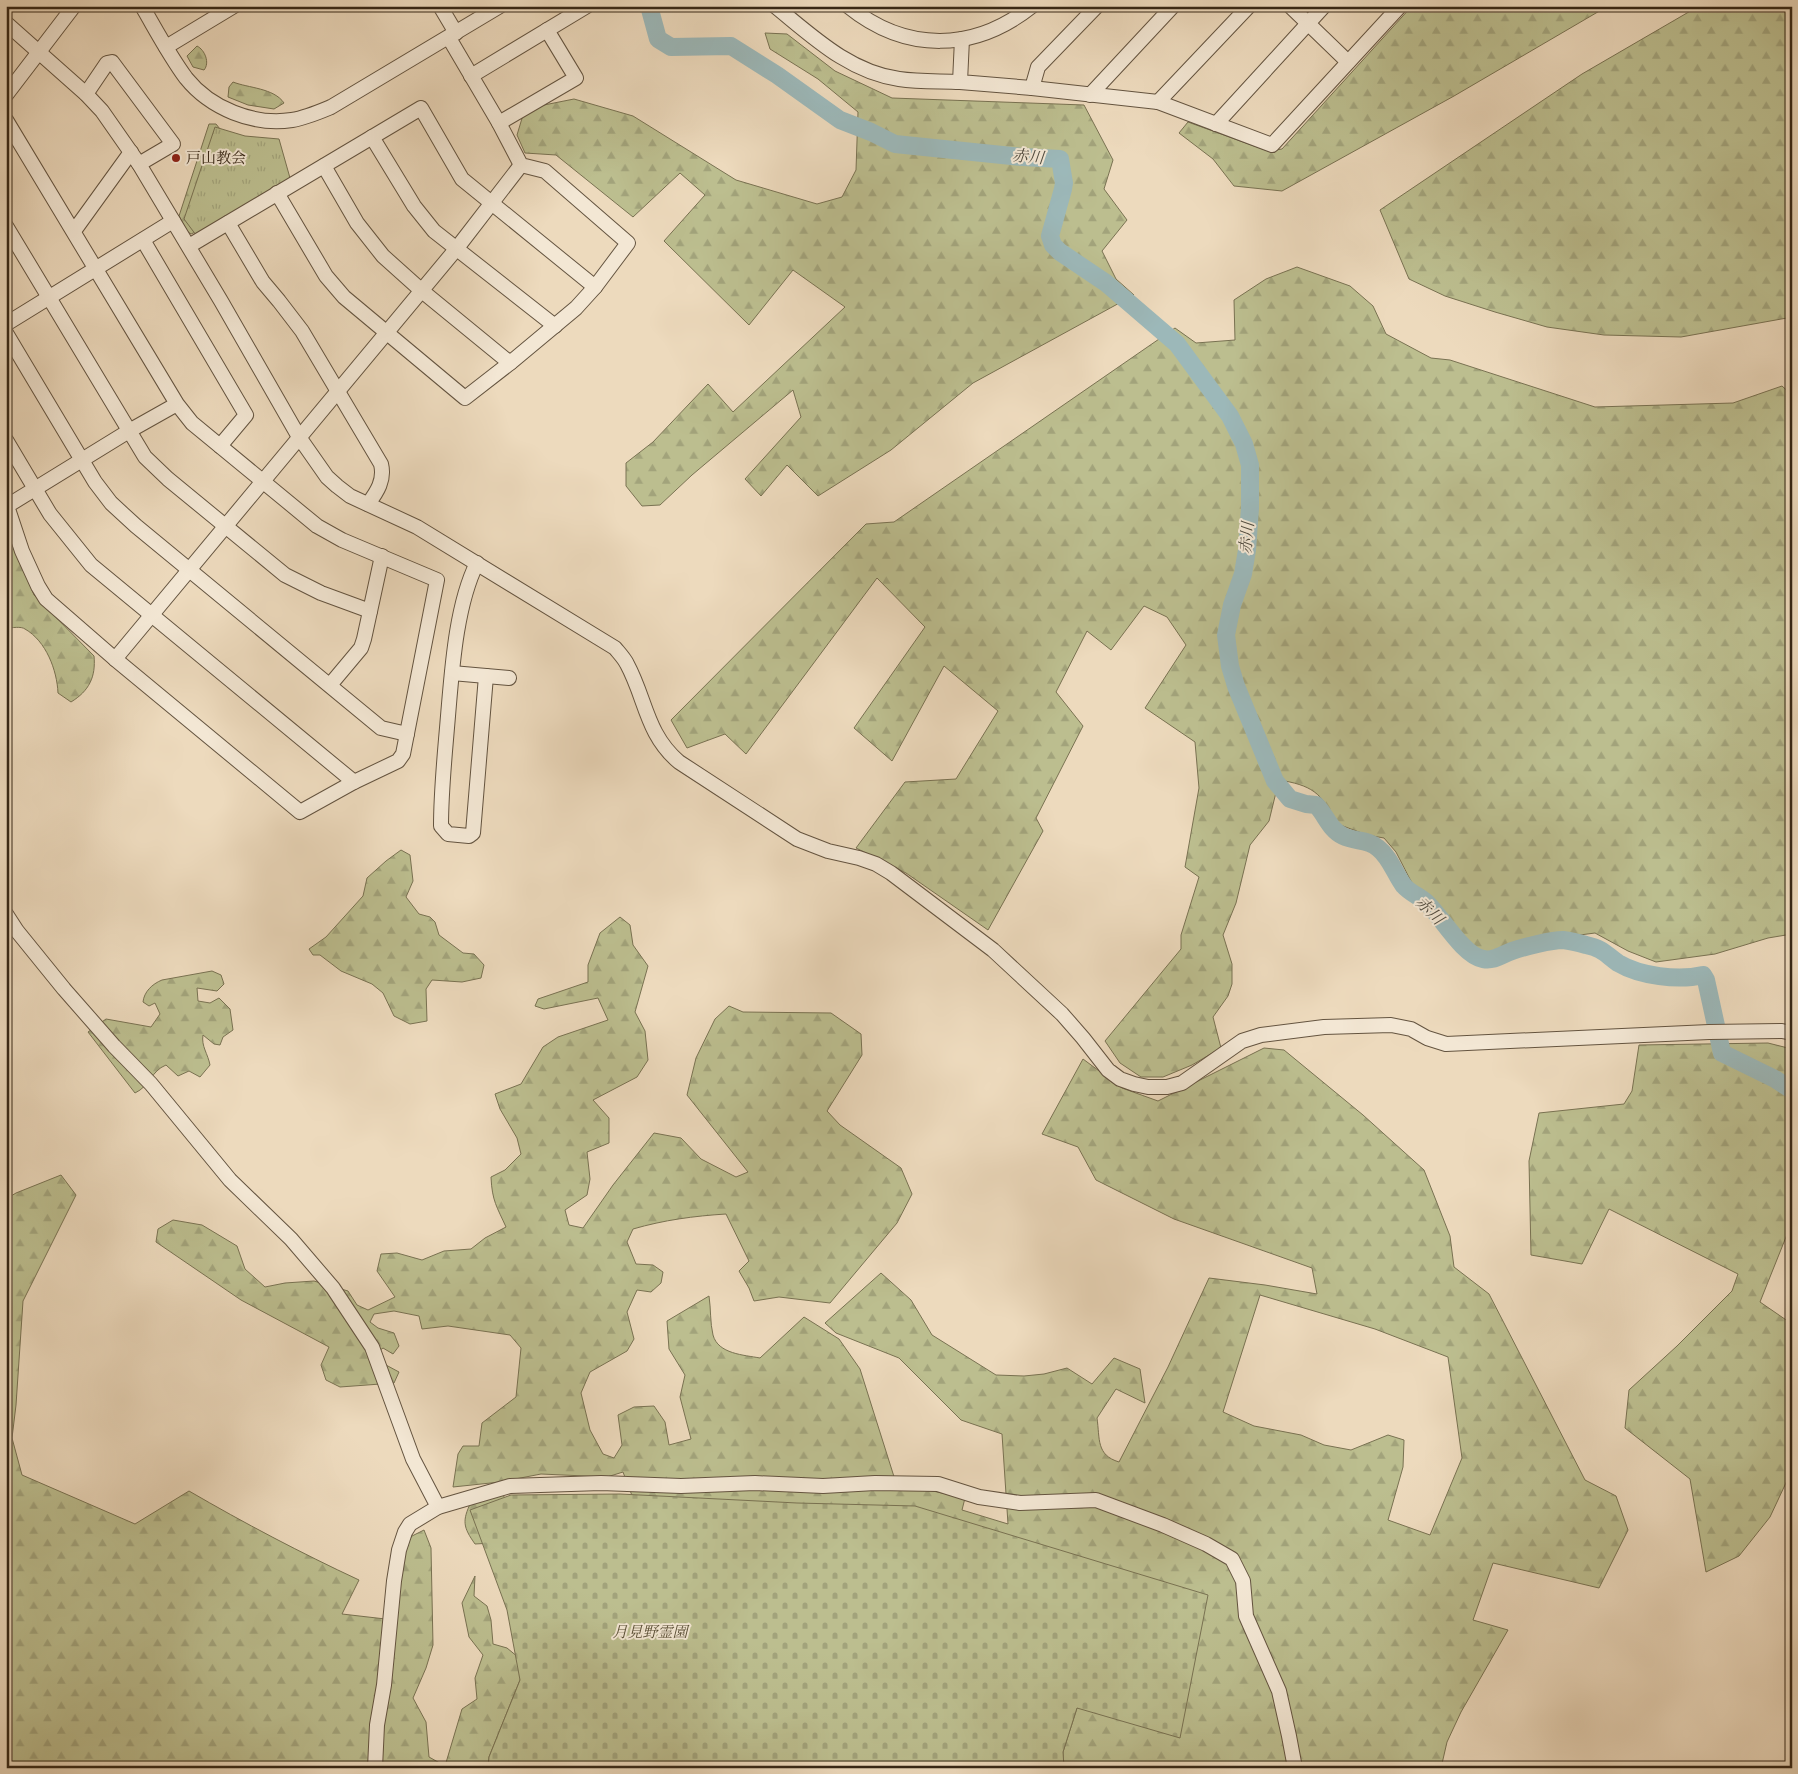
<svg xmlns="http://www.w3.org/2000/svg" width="1798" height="1774" viewBox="0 0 1798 1774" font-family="'IM FELL DW Pica','Noto Serif JP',serif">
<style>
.forest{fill:url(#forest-firs);stroke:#797252;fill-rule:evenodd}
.cemetery{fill:url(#cemetery-stones);stroke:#797252}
.park{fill:url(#park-tufts);stroke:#797252}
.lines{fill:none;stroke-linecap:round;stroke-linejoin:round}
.river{stroke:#9cb8b9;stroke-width:18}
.minor-casing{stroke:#645440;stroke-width:16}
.minor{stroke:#f3e7d4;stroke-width:14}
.poi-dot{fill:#8f2418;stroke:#f3e7d4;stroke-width:2}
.labels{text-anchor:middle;stroke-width:4;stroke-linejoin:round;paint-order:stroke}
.poi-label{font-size:15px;fill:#362716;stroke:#f3e7d4;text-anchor:start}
.park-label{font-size:15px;font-style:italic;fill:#584d34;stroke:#f3e7d4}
.water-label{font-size:16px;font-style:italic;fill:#504b3f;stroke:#f3e7d4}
</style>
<defs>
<pattern id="forest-firs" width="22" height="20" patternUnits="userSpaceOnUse" patternTransform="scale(1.25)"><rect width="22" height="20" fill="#bcbe8f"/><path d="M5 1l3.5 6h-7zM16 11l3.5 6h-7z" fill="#a2a37b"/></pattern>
<pattern id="cemetery-stones" width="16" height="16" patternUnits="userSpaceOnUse" patternTransform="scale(1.25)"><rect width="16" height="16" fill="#bcbe8f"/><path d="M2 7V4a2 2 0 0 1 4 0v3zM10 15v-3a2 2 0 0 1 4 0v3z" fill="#a2a37b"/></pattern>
<pattern id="park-tufts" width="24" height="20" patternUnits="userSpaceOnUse" patternTransform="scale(1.25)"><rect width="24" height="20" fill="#bcbe8f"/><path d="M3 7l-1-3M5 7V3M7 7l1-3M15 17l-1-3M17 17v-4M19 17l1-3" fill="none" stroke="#a2a37b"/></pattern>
</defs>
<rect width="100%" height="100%" fill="#eddabd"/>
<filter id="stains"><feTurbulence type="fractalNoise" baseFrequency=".004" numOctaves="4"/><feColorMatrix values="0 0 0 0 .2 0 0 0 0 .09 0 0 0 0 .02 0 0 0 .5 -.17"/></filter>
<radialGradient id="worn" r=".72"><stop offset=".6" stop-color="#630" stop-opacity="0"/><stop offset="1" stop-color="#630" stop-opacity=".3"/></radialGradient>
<g class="forest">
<path d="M1412,6H1608L1454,96L1282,191L1234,186L1213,159L1179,133L1188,122L1268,151L1282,149Z"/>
<path d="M1699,6H1792V313L1787,318L1681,337L1604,335L1547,327L1495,312L1445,296L1409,279L1380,210L1582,74Z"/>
<path d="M765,33L787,34L835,71L892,98L1084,105L1113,160L1104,189L1127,220L1102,251L1116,279L1134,295L973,383L891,450L818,496L787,465L761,496L745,479L801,417L793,390L692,475L660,505L642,506L626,486V463L653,442L708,384L733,412L845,307L793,270L749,325L664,241L705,195L680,173L633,217L556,155L525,153L517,135L523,115L544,105L574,99L633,116L736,180L817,204L842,197L856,170L858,112L818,79L770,49Z"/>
<path d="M197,46C205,50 210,63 204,70L193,67L187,56Z"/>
<path d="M233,82C248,88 274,88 284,103L274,109L248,105L228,97L229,87Z"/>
<path d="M209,124H216L224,134L202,229L191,234L187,231L179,216Z"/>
<path d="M1297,267L1350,286L1373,306L1386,334L1431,358L1450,360L1595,407L1733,403L1782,386L1792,395V934L1768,938L1715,954L1656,962L1628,951L1595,933L1534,941L1494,955H1484L1474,951L1461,932L1416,891L1396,852L1384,838L1367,835L1335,823C1323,792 1310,785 1279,780L1269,821L1250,845L1236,903L1223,935L1232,964V984L1228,996L1213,1017L1221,1048L1192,1065L1163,1077H1141L1120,1063L1105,1041L1181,949V935L1199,877L1185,867L1199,788L1195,742L1145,708L1186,645L1167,617L1144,606L1111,650L1087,631L1056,692L1083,726L1036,818L1043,831L988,930L906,873L856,848L905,782L956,779L998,711L944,666L892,761L854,728L925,627L877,578L746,754L725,734L687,748L671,720L866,524L894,522L1175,328L1196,343L1235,340L1234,300L1266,279Z"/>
<path d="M10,535L34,595L94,656C96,677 89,691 71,702L58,693C57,670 46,641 25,629C21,626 12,628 6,628V536Z"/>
<path d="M401,850L410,855L413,881L406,897L419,914L430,917L435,922L439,935L463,953L474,954L484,965L481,978L462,982L432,980L426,989L427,1021L410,1024L394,1016L383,993L372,984L341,971L320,955H313L309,949L326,937L363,896L367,878L386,861Z"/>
<path d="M620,917L630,925L633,945L648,966L635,1012L645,1031L648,1060L637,1077L593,1100L609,1118V1143L587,1152L590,1179L587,1195L565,1210L569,1225L583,1228L613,1185L654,1133L681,1138L701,1159L736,1177L748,1172L687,1095L696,1058L715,1019L729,1006L743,1012L831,1013L861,1034L862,1055L827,1111L840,1125L901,1168L912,1194L897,1223L830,1303L779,1297L754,1301L749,1288L739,1271L749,1261L726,1214C694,1216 664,1220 633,1229L627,1242L636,1264L653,1265L663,1272L661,1283L651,1292L637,1290L627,1312L634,1339L627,1351L590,1372L581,1393L590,1430L603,1454L614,1458L622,1445L618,1415L634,1407L654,1406L665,1422L669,1445L691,1439L680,1397L685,1375L669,1349L667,1321L709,1296C711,1309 710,1323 713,1335C718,1354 744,1355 760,1358L804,1317L839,1339L860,1369L896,1483L965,1498L962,1510L1008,1524L1002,1434L961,1420L899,1358L836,1333L825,1323L881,1273L911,1300L932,1335L996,1375L1024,1376L1044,1374L1067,1368L1092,1384L1114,1358L1140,1369L1145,1403L1116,1389L1097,1418C1100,1439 1096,1455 1119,1462L1168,1367L1209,1278L1265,1285L1317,1294L1312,1268L1174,1219L1096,1180L1078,1147L1042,1134L1083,1059L1122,1088L1158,1101L1264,1048L1284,1050L1363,1115L1424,1170L1450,1236L1454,1267L1489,1294L1585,1480L1616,1496L1628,1530L1599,1588L1493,1563L1473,1620L1508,1630L1461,1712L1447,1742L1441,1768H1064L1063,1752L1077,1708L636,1506L623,1472L607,1477L541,1474L500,1482L453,1487L458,1454L463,1446H479L482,1423L516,1397L521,1348L510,1335L448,1326L422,1329L419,1316L394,1311L374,1314L370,1322L378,1328L394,1333L399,1346L393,1354L383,1348L371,1357L399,1372L394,1383L340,1387L326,1380L321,1365L329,1347L241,1300L156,1242L158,1229L173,1220L202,1225L237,1246L245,1269L265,1287L285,1283L314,1281L348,1291L357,1305L368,1310L395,1297L377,1271L381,1254L397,1253L422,1260L444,1251L471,1249L485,1238L506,1227C497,1207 492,1201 491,1177L505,1170L521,1154L517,1138L500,1109L495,1094L521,1084L543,1047L558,1037L608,1020L598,998L544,1009L535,1006L538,999L588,982V965L600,933ZM1260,1295L1375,1329L1448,1357L1462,1458L1430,1535L1388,1520L1403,1467L1404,1440L1388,1435L1351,1450L1324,1445L1301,1435L1254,1426L1223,1412Z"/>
<path d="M212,971L221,975L224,984L217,991L197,988L198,1001L210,1003L219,998L230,1009L233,1030L223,1037L220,1045L214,1044L203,1035C201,1046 208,1054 210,1065L200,1077L189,1071L178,1076L166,1065C151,1071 150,1086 135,1093L88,1032L106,1019L151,1027L160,1014L155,1003L149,1006L143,1002C144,992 152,984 162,980Z"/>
<path d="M1768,1043L1792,1049V1222L1760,1302L1792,1324V1470L1770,1517L1739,1556L1706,1572L1690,1479L1625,1428L1629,1390L1677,1346L1732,1291L1738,1274L1609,1209L1582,1264L1531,1255L1529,1161L1539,1113L1624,1104L1632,1091L1639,1045Z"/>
<path d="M61,1175L76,1195L23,1301L16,1405L12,1438L22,1475L135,1524L189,1491C244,1523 301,1553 359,1580L342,1614L394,1620L403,1548L412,1536L424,1530L431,1548L433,1645L426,1668L413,1698L426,1722L429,1757L445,1766L462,1709L477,1699L475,1678L483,1655L469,1637L462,1603L475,1576L474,1596L487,1606L491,1620L493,1644L507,1648L524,1662L520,1680L489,1757L488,1768H6V1199L16,1193Z"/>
<path d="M501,1493L515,1510L492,1543L475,1544C463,1527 462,1521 471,1502Z"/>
</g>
<path class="cemetery" d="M620,1494L797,1503L915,1506L1208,1595L1180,1738L1077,1708L1063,1752L1064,1768H488L489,1757L520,1680L507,1610L470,1510L511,1495Z"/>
<path class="park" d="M215,127L245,136L279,139L290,178L196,235L184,219Z"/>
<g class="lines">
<path class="river" d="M649,6L658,39L671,47L731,46L777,75L840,120L871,132L895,144L1022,157L1060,159L1064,183L1063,189L1050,236L1053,245L1060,252L1106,283L1177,344L1230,416L1244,444L1250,465V508L1247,550L1243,574L1232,605L1226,635L1230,666L1236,686L1275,781L1290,799L1306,804L1316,805C1326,815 1329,829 1343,836C1355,842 1368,839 1378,848C1390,857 1395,874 1404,886C1410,893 1421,897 1428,904C1442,918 1464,956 1483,959C1495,961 1501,955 1512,951C1523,947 1552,940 1563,940C1571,941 1579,943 1586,945C1604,949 1605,954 1618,963C1640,976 1678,981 1703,975L1706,980L1722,1053L1775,1079L1792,1090"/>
<defs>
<g id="minor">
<path d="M142,6C156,30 169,55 186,78C210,108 253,126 292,120C305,118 319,112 331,107L500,6"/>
<path d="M440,6L456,33"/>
<path d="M775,6C812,36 849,72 899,79C919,82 940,81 960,82"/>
<path d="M848,6C906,53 974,52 1032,6"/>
<path d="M1290,6L1348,62"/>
<path d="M6,23L86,94L102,111L139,164L221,301L299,437L327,477L337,486L350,496L417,527L615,648C619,653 624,658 627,664C646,699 646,734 679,762L797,839L828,851L859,858L876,864L891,873L993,950L1062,1014L1083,1038L1108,1070L1120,1079L1134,1084L1148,1087H1167L1182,1083L1242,1041L1261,1035L1324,1027L1391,1025L1411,1029L1427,1038L1446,1044L1709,1032L1782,1031L1792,1033"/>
<path d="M962,39L960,82L1032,88L1158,102L1272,145L1400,6"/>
<path d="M166,47L234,6"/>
<path d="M471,76L587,6"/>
<path d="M1032,88L1038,67L1097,6"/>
<path d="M86,94L107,63L112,62L173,144L139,164"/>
<path d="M6,95L74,6"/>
<path d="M1090,95L1173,6"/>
<path d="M1158,102L1249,6"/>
<path d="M6,120L177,404L192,423L317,526L342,540L437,580L403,754L398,761L354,782L300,812L115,659L46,599L38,586L22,551L7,506L129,431L177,404"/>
<path d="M499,123L576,78L547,30"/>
<path d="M1216,124L1324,6"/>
<path d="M372,137L414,206L434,231L555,326"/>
<path d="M324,166L357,223L383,256L422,291L510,363"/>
<path d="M277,193L326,276L344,297L465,398L510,363L576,308L595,287L628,243L545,171L521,165L499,123L449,38"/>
<path d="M228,223L263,282L279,301L302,331L381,464C385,480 377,492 368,504"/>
<path d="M6,226L145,457L168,479L285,575L321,593L370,611"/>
<path d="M74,231L131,152"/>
<path d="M143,240L246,415L220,446"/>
<path d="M189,246L421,108L462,179L595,287"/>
<path d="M6,324L173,221"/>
<path d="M6,333L95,482L111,503L136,526L381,728L407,734"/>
<path d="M6,440L50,514L91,565L354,782"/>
<path d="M477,563C456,605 452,669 448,716C445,753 441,789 441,826L448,834L469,836L473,833L486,676"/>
<path d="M115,659L457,248L521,165"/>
<path d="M452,673L509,678"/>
<path d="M330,685L361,648L364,639L382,556"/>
<path d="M6,914L17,931L64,989L114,1046L151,1084L230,1180L291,1239L333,1288L372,1347L413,1459L438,1507"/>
<path d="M375,1768L377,1725L384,1685L394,1581L399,1550L405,1532L410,1524L438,1507L510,1486L601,1483L681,1486L755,1483L823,1486L875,1483L938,1484L979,1497L1020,1503L1096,1500L1163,1525L1206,1544L1232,1559L1243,1581L1246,1616L1279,1691L1289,1736L1295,1768"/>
</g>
</defs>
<use href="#minor" class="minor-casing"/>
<use href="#minor" class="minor"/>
</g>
<circle class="poi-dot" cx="176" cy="158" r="5"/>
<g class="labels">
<g class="poi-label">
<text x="186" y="163">戸山教会</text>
</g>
<g class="park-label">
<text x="650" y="1637">月見野霊園</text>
</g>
<g class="water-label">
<text transform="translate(1028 156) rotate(5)" y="6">赤川</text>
<text transform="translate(1246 538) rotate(-85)" y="6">赤川</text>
<text transform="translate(1430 910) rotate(45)" y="6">赤川</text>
</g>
</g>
<rect width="1798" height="1774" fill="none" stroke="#eddabd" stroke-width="25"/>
<rect x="8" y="8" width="1783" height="1759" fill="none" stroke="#362716" stroke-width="2.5"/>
<rect x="12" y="12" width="1773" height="1749" fill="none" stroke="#362716"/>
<rect width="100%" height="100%" filter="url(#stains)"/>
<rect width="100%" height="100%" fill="url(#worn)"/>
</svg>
